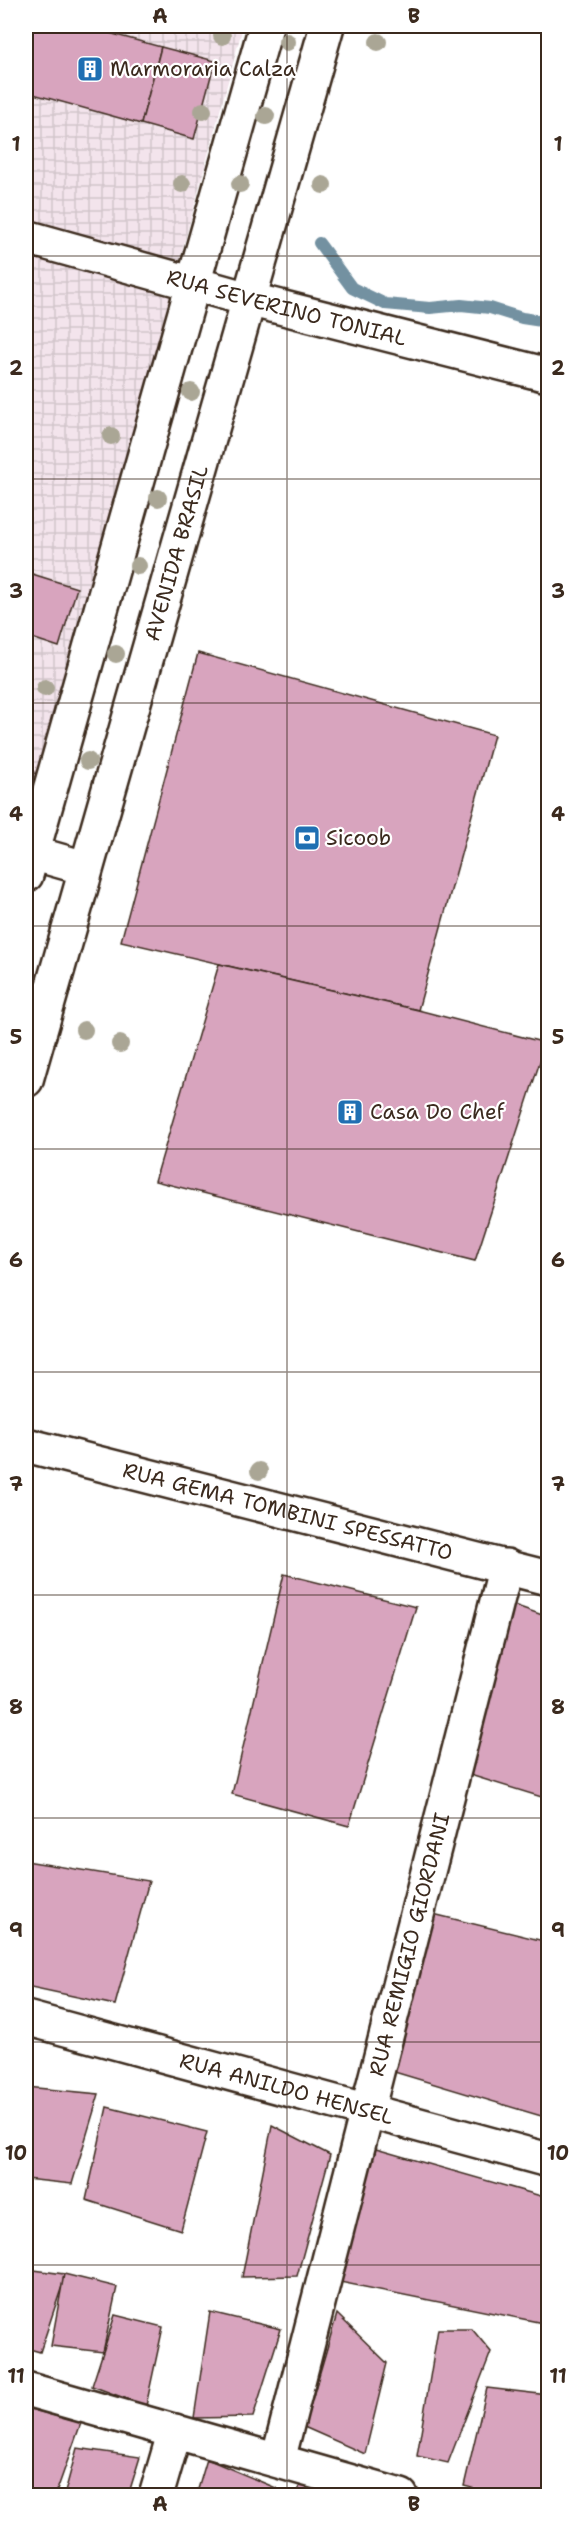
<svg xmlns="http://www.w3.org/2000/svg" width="574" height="2521" viewBox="0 0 574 2521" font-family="'Shantell Sans',sans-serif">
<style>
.industrial{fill:url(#industrial-grid)}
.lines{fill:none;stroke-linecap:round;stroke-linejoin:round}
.stream{stroke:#7391a1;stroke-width:12}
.building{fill:#d8a4be;stroke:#3b2a1e;stroke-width:1.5}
.street-casing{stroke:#3b2a1e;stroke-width:38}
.secondary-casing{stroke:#3b2a1e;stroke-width:38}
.street{stroke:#fff;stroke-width:33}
.secondary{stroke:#fff;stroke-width:33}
.tree{fill:#aaa695}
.grid{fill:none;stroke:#3b2a1e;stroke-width:1.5;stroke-opacity:0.55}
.labels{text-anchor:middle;stroke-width:4.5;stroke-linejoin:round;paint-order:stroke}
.poi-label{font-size:21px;fill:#3b2a1e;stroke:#fff;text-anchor:start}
.street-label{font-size:21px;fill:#3b2a1e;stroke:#fff}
.neatline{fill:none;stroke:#3b2a1e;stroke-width:2}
.grid-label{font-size:20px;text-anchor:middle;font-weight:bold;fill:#3b2a1e}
</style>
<defs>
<pattern id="industrial-grid" width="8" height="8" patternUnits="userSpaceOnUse" patternTransform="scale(1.5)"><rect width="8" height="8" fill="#f3e4ec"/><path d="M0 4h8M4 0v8" fill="none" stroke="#d1c4ca"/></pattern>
</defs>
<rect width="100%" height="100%" fill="#fff"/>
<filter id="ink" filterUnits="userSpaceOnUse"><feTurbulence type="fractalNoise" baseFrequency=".0167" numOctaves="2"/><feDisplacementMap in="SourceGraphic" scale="12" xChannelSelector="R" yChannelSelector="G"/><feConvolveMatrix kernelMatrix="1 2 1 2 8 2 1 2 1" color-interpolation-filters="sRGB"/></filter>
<g filter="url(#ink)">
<path class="industrial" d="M26,26H243L26,827Z"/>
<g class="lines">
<path class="stream" d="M319,243L352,288L385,304L430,308L461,305L490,308L522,318L548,322"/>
</g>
<g class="building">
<path d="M26,26H83L161,47L141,124L26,92Z"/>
<path d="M161,47L215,61L194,139L141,124Z"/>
<path d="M26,572L77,588L59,647L26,636Z"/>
<path d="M198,653L494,735L418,1010L121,941Z"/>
<path d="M219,964L418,1010L546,1043L475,1261L155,1181Z"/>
<path d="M284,1574L416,1607L349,1826L232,1794Z"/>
<path d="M511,1604L548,1617V1799L470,1775Z"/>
<path d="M26,1861L149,1881L115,2005L26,1986Z"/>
<path d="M425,1912L548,1942V2118L391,2071Z"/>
<path d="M26,2087L99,2094L72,2184L26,2179Z"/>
<path d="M107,2107L207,2132L181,2230L86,2200Z"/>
<path d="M272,2125L330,2155L297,2276L242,2277Z"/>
<path d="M369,2147L548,2198V2324L330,2280Z"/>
<path d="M26,2269L64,2274L63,2283L40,2352L26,2348Z"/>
<path d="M64,2274L117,2287L103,2352L51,2346Z"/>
<path d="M210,2312L281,2329L253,2417L194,2418Z"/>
<path d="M337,2314L387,2363L365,2454L304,2427Z"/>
<path d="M115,2315L163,2327L146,2406L92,2386Z"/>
<path d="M438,2329H472L491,2352L448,2463L417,2456Z"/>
<path d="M487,2388L548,2395V2496H502L464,2486Z"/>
<path d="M30,2409L81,2423L55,2496H26V2423Z"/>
<path d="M77,2448L140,2457L128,2496H64Z"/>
<path d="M207,2459L276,2488L275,2496H196Z"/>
<path d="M300,2482L342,2496H298Z"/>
</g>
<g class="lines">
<defs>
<g id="street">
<path id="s1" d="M26,237L248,299L548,375"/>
<path d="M26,2389L401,2496"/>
<path id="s2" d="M278,2460L506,1566"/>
<path d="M156,2496L175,2431"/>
</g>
<g id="secondary">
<path d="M32,853L85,868"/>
<path d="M26,875L266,26"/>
<path id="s3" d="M26,1080L327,26"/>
<path id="s4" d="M26,1445L548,1578"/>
<path id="s5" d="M26,2018L548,2160"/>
</g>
</defs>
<use href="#street" class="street-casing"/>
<use href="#secondary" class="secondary-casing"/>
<use href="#street" class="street"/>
<use href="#secondary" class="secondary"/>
</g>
<g class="tree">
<circle cx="222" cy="36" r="9"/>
<circle cx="287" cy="42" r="9"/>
<circle cx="378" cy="42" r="9"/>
<circle cx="203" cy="111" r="9"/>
<circle cx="266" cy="116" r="9"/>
<circle cx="182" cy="184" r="9"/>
<circle cx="240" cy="184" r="9"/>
<circle cx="323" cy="185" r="9"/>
<circle cx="191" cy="392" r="9"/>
<circle cx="111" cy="436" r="9"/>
<circle cx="158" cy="498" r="9"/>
<circle cx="138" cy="566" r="9"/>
<circle cx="116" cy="654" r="9"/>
<circle cx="45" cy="688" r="9"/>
<circle cx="88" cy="761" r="9"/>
<circle cx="84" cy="1030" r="9"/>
<circle cx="120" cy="1044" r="9"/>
<circle cx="259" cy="1471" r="9"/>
</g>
</g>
<path class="grid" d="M287,26V2496M26,256H548M26,479H548M26,703H548M26,926H548M26,1149H548M26,1372H548M26,1595H548M26,1818H548M26,2042H548M26,2265H548"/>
<defs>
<symbol id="building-square" viewBox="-11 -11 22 22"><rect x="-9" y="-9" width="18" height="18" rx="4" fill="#1f6fb2" stroke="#fff"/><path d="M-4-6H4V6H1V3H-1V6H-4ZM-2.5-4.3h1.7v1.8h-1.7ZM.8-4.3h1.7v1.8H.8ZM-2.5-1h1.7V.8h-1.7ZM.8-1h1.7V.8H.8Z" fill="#fff"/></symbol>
<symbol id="bank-square" viewBox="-11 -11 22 22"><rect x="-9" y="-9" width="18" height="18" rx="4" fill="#1f6fb2" stroke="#fff"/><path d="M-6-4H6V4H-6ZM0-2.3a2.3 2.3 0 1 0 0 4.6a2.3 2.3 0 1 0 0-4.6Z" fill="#fff"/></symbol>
</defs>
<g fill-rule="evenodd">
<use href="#building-square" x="75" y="54" width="30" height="30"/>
<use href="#bank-square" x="292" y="823" width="30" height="30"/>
<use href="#building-square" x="335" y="1097" width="30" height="30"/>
</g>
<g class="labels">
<g class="poi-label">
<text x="110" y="76">Marmoraria Calza</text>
<text x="326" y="845">Sicoob</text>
<text x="370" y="1119">Casa Do Chef</text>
</g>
<g class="street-label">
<text dy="7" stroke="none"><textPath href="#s1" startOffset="270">RUA SEVERINO TONIAL</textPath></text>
<text dy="7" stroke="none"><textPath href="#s3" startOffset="548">AVENIDA BRASIL</textPath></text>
<text dy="7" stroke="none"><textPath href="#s4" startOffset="270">RUA GEMA TOMBINI SPESSATTO</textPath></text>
<text dy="7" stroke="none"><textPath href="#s2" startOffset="532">RUA REMIGIO GIORDANI</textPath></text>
<text dy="7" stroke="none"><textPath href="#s5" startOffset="270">RUA ANILDO HENSEL</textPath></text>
</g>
</g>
<rect width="574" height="2521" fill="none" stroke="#fff" stroke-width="66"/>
<rect x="33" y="33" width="508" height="2455" class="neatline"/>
<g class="grid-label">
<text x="160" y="23">A</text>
<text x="414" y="23">B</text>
<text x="16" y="151">1</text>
<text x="558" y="151">1</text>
<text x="16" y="375">2</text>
<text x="558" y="375">2</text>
<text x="16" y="598">3</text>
<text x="558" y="598">3</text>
<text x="16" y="821">4</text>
<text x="558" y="821">4</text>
<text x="16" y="1044">5</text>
<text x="558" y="1044">5</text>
<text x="16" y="1267">6</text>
<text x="558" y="1267">6</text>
<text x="16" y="1491">7</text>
<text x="558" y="1491">7</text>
<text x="16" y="1714">8</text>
<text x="558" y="1714">8</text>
<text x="16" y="1937">9</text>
<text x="558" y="1937">9</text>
<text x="16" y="2160">10</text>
<text x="558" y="2160">10</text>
<text x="16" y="2383">11</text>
<text x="558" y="2383">11</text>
<text x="160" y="2511">A</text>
<text x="414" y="2511">B</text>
</g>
</svg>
